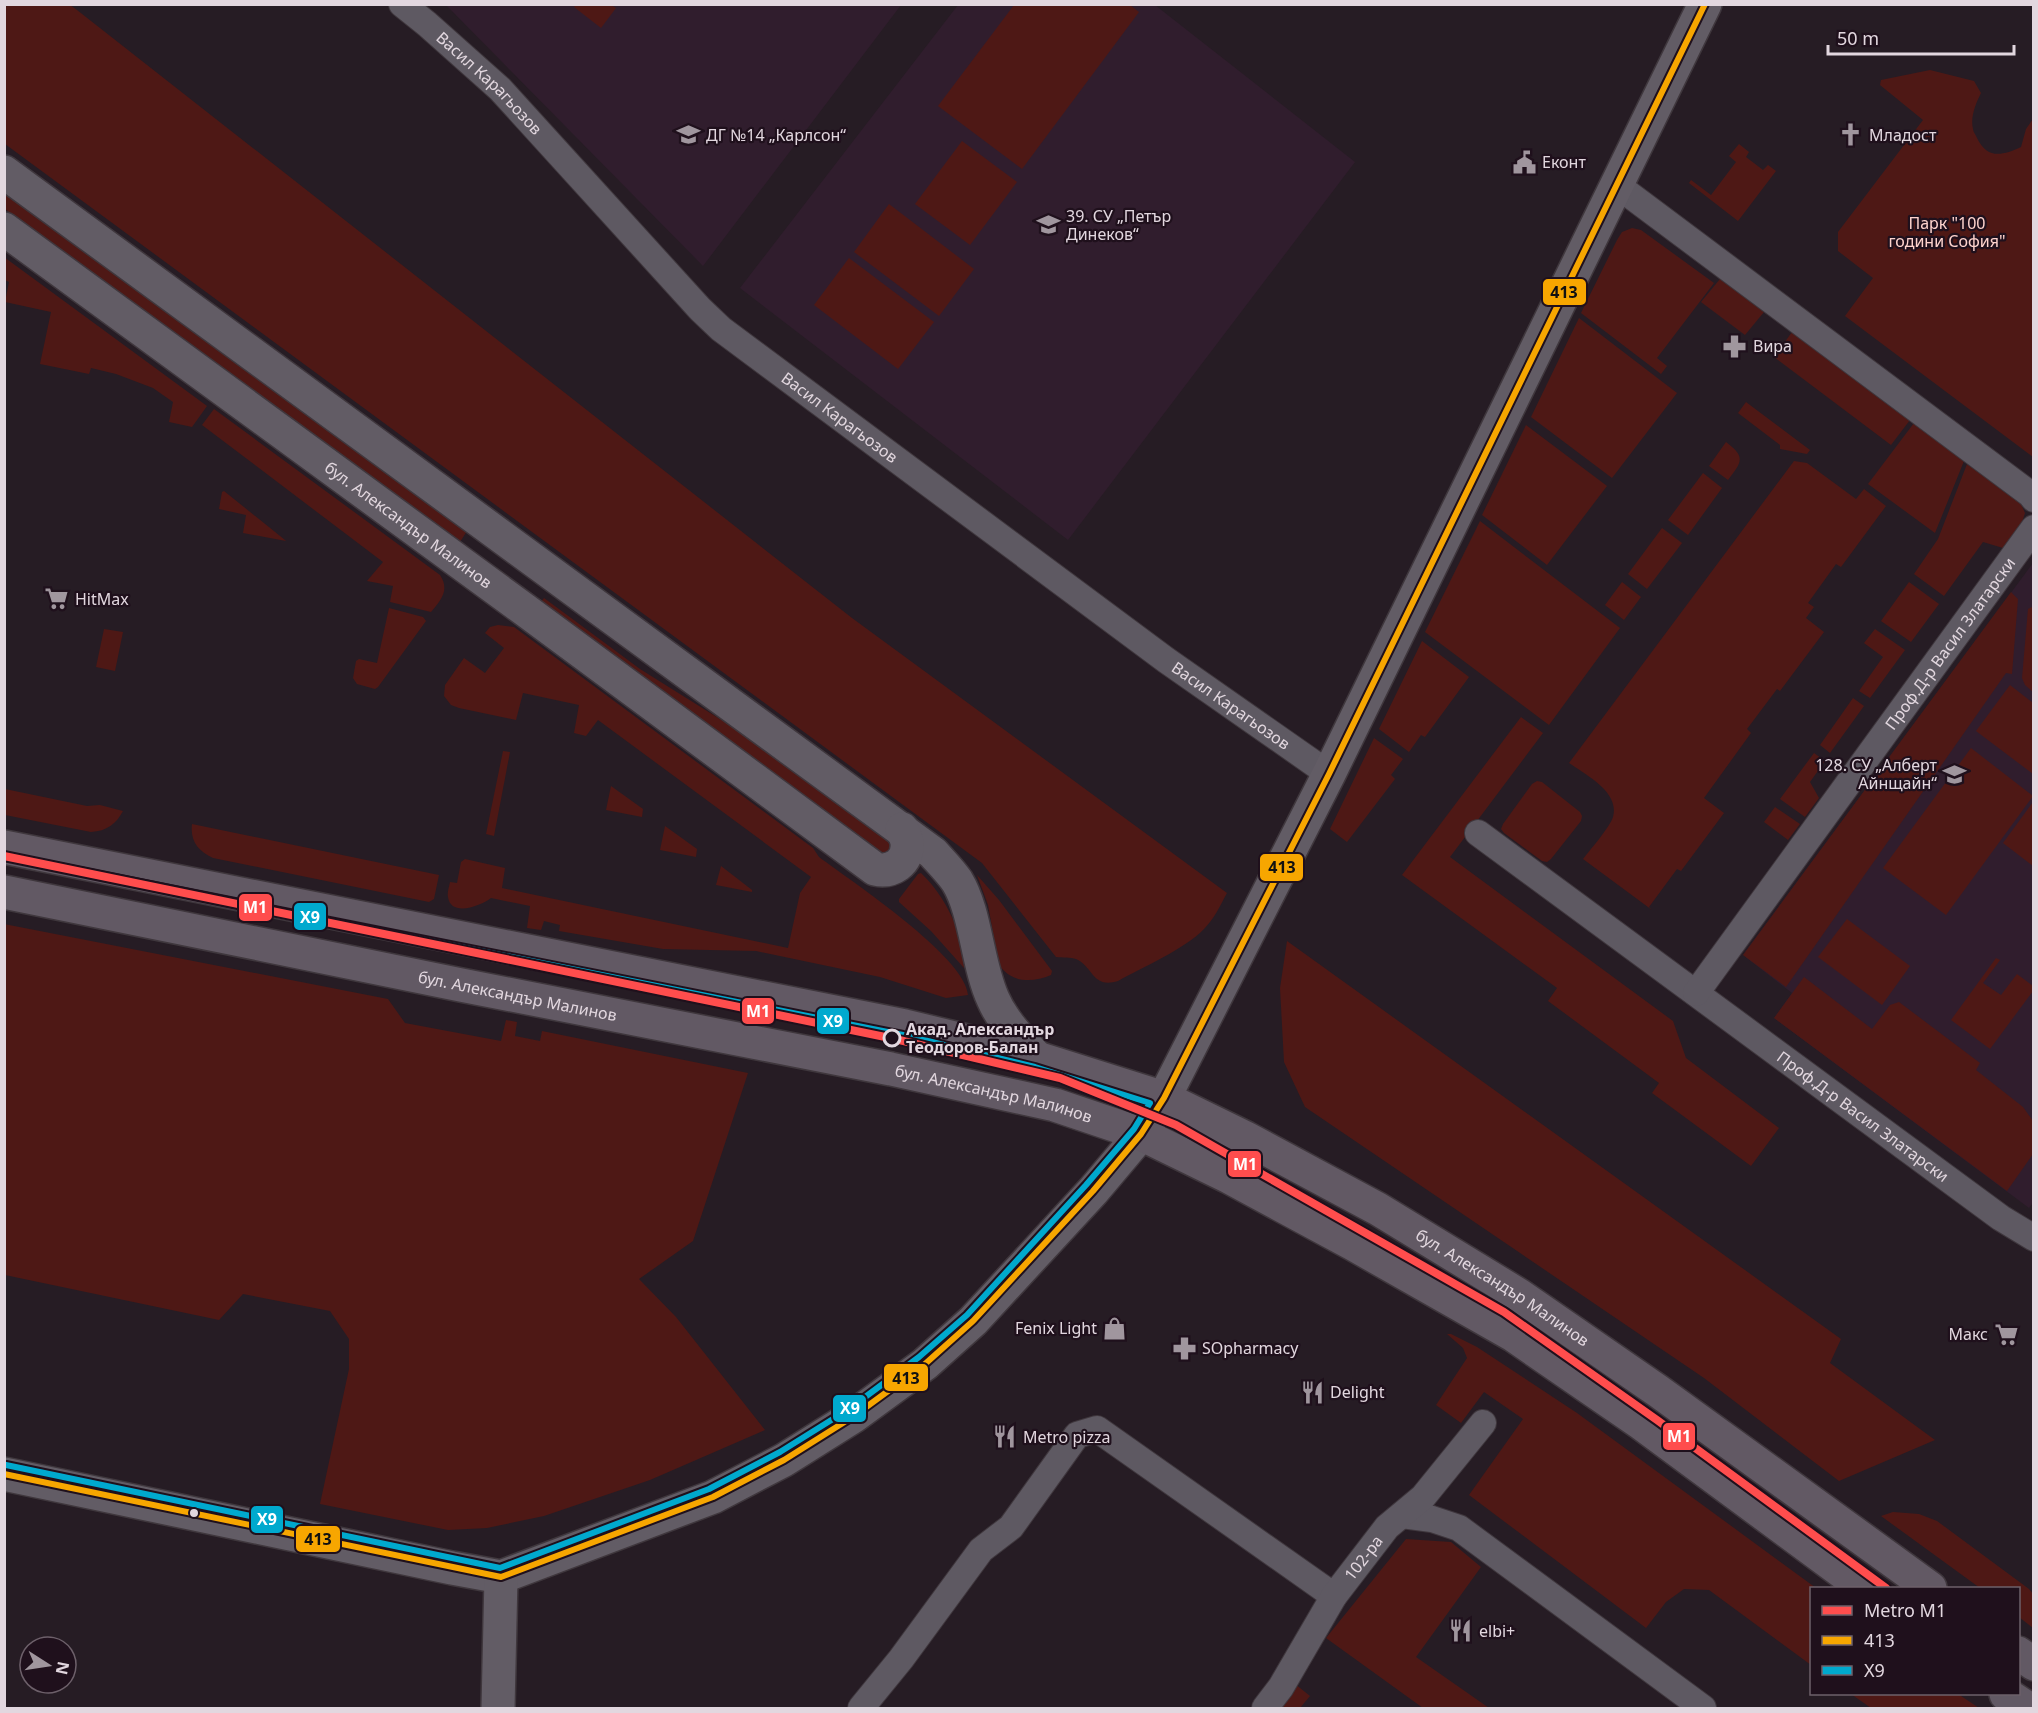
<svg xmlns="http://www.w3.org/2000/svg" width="2038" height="1713" viewBox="0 0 2038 1713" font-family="'Noto Sans',sans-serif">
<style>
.built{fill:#301d2d}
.green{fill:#4e1815}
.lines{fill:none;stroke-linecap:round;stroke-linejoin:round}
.street-casing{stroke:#3f373d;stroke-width:28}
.secondary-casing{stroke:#3f373d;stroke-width:36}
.primary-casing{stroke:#3f373d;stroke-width:36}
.street{stroke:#5e5962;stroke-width:26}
.secondary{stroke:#625c65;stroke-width:33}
.primary{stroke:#625964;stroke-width:33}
.bus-1-casing{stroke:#1f101c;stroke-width:10}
.bus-2-casing{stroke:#1f101c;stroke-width:10}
.bus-1{stroke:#f7a600;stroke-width:6}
.bus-2{stroke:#00a9ce;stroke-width:6}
.metro-1-casing{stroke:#1f101c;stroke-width:12}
.metro-1{stroke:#ff4d4d;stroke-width:8}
.stop-dot{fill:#1f101c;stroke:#e2d7df;stroke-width:3}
.bus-dot{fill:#e2d7df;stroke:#1f101c;stroke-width:2}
.labels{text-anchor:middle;stroke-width:4.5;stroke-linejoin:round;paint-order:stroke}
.street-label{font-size:16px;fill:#e2d7df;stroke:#1f101c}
.poi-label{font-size:16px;fill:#e2d7df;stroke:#1f101c;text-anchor:start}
.park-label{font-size:16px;fill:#fed3cd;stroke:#1f101c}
.stop-label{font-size:16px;font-weight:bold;fill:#e2d7df;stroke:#1f101c;text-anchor:start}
.line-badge{stroke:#1f101c;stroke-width:2}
.badge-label{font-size:16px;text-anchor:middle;font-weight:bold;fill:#fff}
.pale-badge-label{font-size:16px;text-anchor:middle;font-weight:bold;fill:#111}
</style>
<rect width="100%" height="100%" fill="#261c24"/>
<g class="built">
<path d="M446,5H901L703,266Z"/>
<path d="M958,5H1155L1355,162L1068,540L740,288Z"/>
<path d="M2033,563L2034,1201L2029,1208L1774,1018L1792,993L1743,955Z"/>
</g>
<g class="green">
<path d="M5,4L70,5L77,10L852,618L1227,893C1220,906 1214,919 1204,929C1185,949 1143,967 1118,981C1092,989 1093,966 1076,959C1071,957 1062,958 1056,957L982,863L5,144Z"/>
<path d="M611,5L616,8L601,28L574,7L576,5Z"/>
<path d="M1014,5H1130L1139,12L1022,169L938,106Z"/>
<path d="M1930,70L1974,81L1981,93C1976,103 1970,117 1973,129C1973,132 1976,135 1977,138C1987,159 2002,156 2021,147L2026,129L2033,119V473V457L1845,316L1873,278L1838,251V232L1923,120L1880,85L1881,80Z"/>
<path d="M962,141L1017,182L970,245L915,204Z"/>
<path d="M1739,144L1749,152L1746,157L1763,170L1768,165L1776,171L1738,221L1689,183L1691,180L1711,195L1736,162L1729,156Z"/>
<path d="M5,190L467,531L460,542L5,209Z"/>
<path d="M889,204L974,269L939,316L854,252Z"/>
<path d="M1632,228L1641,230L1714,283L1657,358L1667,366L1661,374L1581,313L1617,240L1622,232Z"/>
<path d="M4,257L207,406L192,427L169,422L173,402L153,388L116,374L91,368L89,374L40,364L51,312L5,302L9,282L5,280Z"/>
<path d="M849,258L934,322L898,369L814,305Z"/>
<path d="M1720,279L1764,312L1745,335L1701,302Z"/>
<path d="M1579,318L1677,393L1612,478L1531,417Z"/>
<path d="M1792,332L1910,420L1891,445L1774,357Z"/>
<path d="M1746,402L1810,450L1807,454L1780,449V445L1738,413Z"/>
<path d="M214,409L440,575C450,590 441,600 431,612L390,602L393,586L367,581L383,562L202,425Z"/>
<path d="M1914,423L1964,461L1935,533L1868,484Z"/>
<path d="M1526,425L1607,486L1547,565L1482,515Z"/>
<path d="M1726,442C1746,457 1742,462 1728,480L1709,466Z"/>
<path d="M1794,461L1807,463L1856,499L1864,489L1886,506L1841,567L1836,564L1808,603L1814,607L1806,618L1824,632L1780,691L1777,689L1747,729L1751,733L1704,798L1724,813L1681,871L1677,869L1649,907L1652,910L1583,859C1590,850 1610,827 1613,817C1620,792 1586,775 1569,763Z"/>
<path d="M1967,464L2021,504L2025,513L2022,522L2003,548L1983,542L1944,596L1914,574L1938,539Z"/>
<path d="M1703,473L1722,488L1688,535L1668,520Z"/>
<path d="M224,491L285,540L286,541L243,533L246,515L219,509L222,492Z"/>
<path d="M1480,521L1620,628L1549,725L1425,632Z"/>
<path d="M1662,528L1682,543L1647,589L1628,574Z"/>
<path d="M1622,582L1641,597L1624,620L1605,605Z"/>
<path d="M1909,582L1939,604L1911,642L1881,621Z"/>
<path d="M2011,592L2018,599L2012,674L2006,673L1786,987L1743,955Z"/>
<path d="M544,598L640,669L747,736L893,843L895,848L884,856L540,603Z"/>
<path d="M2032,607L2034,608L2033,692L2025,685L2022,678L2028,609Z"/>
<path d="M389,608L423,617L426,621L378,687L375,689L357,684L353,678L356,661L359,659L377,663Z"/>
<path d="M498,625L514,627L813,848L819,857C851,881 966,957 968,995L946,998L880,977L756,951L663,949L559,931L560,925L544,921L541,930L527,928L530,906L491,898C482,905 451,918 448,897C447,893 449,887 450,882L457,883L461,862L465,859L505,868L502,888L788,948L800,893L811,877L598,720L586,736L574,733L579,705L523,693L516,720L459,708L451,705L444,696L445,685L464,658L485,673L504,648L485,633L490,627Z"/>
<path d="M104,629L123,632L115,671L96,667Z"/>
<path d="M1875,629L1905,650L1870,698L1859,691L1883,657L1864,643Z"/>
<path d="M1422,641L1469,677L1425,737L1421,735L1409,752L1379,729Z"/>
<path d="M2010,685L2033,703V774L1976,731Z"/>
<path d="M1853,698L1864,706L1830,753L1820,745Z"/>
<path d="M1521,717L1543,733L1450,857L1673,1021L1686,1058L1779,1128L1751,1166L1652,1093L1659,1083L1548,1001L1557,988L1402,875Z"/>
<path d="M1374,738L1403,759L1391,775L1395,779L1347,842L1330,829Z"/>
<path d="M1971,748L2033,796L1946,915L1883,868Z"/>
<path d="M503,751L510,752L494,836L486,834Z"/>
<path d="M1814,753L1825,761L1810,782L1819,798L1805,817L1780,799Z"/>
<path d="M1537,781L1542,782L1580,812L1582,816L1581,821L1551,859L1547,862L1542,861L1504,833L1501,829L1503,824L1532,784Z"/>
<path d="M611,786L643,809L642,817L606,810Z"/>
<path d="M5,789L87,806L100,805L123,811C116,824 107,831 91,832L5,815Z"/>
<path d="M2033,802V866L2003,843Z"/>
<path d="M1775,807L1800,824L1788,840L1764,822Z"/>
<path d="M192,824L439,875L434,899L429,902L213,858C198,851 190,841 192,824Z"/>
<path d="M665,826L697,849L696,857L660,850Z"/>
<path d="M721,866L752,890V892L716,885Z"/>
<path d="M921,873C946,897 964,934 964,968L931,931L899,902V899L918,874Z"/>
<path d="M977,875L999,900L1052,971L1051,975C1032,983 1012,983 999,965L988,905Z"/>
<path d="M1847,919L1910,966L1882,1005L1818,957Z"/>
<path d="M4,924L388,999L405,1023L501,1041L506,1020L517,1022L515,1036L540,1041L542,1031L748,1073L693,1241L639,1279L676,1317L765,1430L650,1480L544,1516L487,1528L448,1530L320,1504L349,1369V1339L330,1311L243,1294L219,1320L5,1275Z"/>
<path d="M1287,941L1841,1339L1830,1363L1935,1440L1839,1481L1704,1378L1305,1107L1284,1062L1280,988Z"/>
<path d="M1996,958L2000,960L1983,983L2001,995L2017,974L2033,986V991L1990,1049L1951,1020Z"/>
<path d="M1804,977L1872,1029L1890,1005L1899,1002L1980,1063L1976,1070L2023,1107L2033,1121V1154L2007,1191L1774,1018Z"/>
<path d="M1447,1334H1451L1477,1347L1577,1413L1816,1588H1812L1811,1665L1709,1590L1684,1589L1666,1602L1646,1628L1469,1495L1523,1419L1484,1392L1461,1423L1436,1405L1467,1358L1463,1348Z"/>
<path d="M1893,1512L1919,1514L1937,1521L2029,1589L2033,1594V1628L2019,1617L2018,1588H1980L1881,1516Z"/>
<path d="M1406,1539L1451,1542L1481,1567L1416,1657L1489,1708H1423L1326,1638Z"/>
<path d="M1295,1684L1310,1696L1300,1708H1277Z"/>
<path d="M1851,1694H1958L1979,1708H1871Z"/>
</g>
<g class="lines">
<defs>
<g id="street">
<path id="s1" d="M402,4L427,24L500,89L700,309L721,329L1166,660L1329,774"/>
<path d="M1618,186L2030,494L2034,499"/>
<path id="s2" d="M1478,833L2001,1218L2034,1238"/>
<path id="s3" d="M1696,993L2034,528"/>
<path d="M1402,1515L1432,1519L1459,1528L1703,1708"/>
<path d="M861,1708L901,1659L981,1550L1011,1527L1077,1435L1097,1429L1334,1596"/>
<path id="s4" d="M1265,1708L1281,1687L1334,1596L1387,1527L1423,1497L1483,1423"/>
</g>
<g id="secondary">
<path d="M4,172L933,853C941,862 950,871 957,881C976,912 977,964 993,999C1003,1022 1021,1040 1037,1058"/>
<path id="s5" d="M4,229L525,610L875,869C891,873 909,863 907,843C907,839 904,834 902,829"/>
<path d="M4,1474L452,1568L501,1577L713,1497L784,1460L854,1416L925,1364L973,1321L1093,1191L1141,1134L1164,1098L1329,774L1705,4"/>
<path d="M498,1708L501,1577"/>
</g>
<g id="primary">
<path id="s6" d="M4,847L905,1026L1037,1058L1164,1098L1246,1138L1378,1209L1519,1295L1658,1391L1930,1588"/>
<path id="s7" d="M4,892L461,985L891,1069L1055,1105L1141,1134L1229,1177L1353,1244L1513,1335L1642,1424L1864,1588"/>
<path d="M2018,1653L2034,1664"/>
<path d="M2006,1694L2027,1708"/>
</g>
</defs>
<use href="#street" class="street-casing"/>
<use href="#secondary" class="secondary-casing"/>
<use href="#primary" class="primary-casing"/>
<use href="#street" class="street"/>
<use href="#secondary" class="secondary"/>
<use href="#primary" class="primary"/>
<defs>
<path id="bus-1" d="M4,1474L501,1577L713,1497L784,1460L854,1416L925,1364L973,1321L1093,1191L1141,1134L1164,1098L1329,774L1705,4"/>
<path id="bus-2" d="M4,856L903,1035L1035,1067L1150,1103L1134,1129L1086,1185L967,1315L919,1357L849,1409L780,1452L709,1489L500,1568L6,1465"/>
</defs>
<use href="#bus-1" class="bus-1-casing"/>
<use href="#bus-2" class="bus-2-casing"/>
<use href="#bus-1" class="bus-1"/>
<use href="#bus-2" class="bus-2"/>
<defs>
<path id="metro-1" d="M4,856L895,1039L1060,1078L1176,1125L1504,1312L1657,1420L1886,1588"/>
</defs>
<use href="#metro-1" class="metro-1-casing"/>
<use href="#metro-1" class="metro-1"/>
</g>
<defs>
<symbol id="school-bare" viewBox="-9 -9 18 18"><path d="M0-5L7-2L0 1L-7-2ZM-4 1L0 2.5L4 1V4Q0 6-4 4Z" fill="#a0969e" stroke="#1f101c" stroke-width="2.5" paint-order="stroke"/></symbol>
<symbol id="church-bare" viewBox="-9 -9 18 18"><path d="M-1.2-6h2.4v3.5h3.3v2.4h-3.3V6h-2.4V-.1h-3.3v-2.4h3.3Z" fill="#a0969e" stroke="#1f101c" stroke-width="2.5" paint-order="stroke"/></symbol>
<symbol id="civic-bare" viewBox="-9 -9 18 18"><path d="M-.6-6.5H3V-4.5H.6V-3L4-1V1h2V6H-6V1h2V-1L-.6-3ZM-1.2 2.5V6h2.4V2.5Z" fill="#a0969e" stroke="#1f101c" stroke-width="2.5" paint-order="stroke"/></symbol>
<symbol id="pharmacy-bare" viewBox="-9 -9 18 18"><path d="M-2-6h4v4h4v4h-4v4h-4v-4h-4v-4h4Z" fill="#a0969e" stroke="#1f101c" stroke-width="2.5" paint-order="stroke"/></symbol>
<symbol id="supermarket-bare" viewBox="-9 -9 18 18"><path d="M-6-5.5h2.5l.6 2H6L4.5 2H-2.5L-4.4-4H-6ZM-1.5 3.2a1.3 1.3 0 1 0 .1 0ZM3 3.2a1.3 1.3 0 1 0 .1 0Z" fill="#a0969e" stroke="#1f101c" stroke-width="2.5" paint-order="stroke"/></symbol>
<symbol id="shop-bare" viewBox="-9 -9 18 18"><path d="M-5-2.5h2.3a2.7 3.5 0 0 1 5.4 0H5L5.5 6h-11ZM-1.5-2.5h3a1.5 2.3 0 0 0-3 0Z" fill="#a0969e" stroke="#1f101c" stroke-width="2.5" paint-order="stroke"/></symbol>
<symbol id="restaurant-bare" viewBox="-9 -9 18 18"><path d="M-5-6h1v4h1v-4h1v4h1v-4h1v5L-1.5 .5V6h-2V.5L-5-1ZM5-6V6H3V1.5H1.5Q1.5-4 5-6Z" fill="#a0969e" stroke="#1f101c" stroke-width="2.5" paint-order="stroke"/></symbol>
</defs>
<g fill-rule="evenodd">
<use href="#school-bare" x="672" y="118" width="33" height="33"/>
<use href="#church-bare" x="1834" y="118" width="33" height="33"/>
<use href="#civic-bare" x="1508" y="146" width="33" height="33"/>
<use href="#school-bare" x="1032" y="208" width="33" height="33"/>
<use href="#pharmacy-bare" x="1718" y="330" width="33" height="33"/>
<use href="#supermarket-bare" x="40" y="582" width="33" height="33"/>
<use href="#school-bare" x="1938" y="758" width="33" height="33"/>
<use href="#shop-bare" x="1098" y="1312" width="33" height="33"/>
<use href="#supermarket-bare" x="1990" y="1318" width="33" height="33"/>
<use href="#pharmacy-bare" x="1168" y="1332" width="33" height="33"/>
<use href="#restaurant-bare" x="1296" y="1376" width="33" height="33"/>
<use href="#restaurant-bare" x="988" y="1420" width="33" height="33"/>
<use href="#restaurant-bare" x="1444" y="1614" width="33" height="33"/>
</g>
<circle class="stop-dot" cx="892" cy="1038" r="8"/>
<circle class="bus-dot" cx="194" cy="1513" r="5"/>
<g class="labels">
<g class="street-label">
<text dy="6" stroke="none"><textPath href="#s1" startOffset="118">Васил Карагьозов</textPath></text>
<text dy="6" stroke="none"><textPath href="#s1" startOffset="604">Васил Карагьозов</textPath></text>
<text dy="6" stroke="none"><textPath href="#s5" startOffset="501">бул. Александър Малинов</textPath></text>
<text dy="6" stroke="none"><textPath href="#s3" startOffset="432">Проф.Д-р Васил Златарски</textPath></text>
<text dy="6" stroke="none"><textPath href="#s1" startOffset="1090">Васил Карагьозов</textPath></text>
<text dy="6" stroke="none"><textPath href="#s7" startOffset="524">бул. Александър Малинов</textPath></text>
<text dy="6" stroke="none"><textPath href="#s7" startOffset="1010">бул. Александър Малинов</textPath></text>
<text dy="6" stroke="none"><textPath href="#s2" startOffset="478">Проф.Д-р Васил Златарски</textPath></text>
<text dy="6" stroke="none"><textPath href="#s6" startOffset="1576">бул. Александър Малинов</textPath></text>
<text dy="6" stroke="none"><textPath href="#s4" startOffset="180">102-ра</textPath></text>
</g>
<g class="poi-label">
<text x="706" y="141">ДГ №14 „Карлсон“</text>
<text x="1869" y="141">Младост</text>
<text x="1542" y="168">Еконт</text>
<text x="1066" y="222">39. СУ „Петър<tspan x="1066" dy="18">Динеков“</tspan></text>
<text x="1753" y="352">Вира</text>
<text x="75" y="605">HitMax</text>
<text x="1937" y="771" text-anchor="end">128. СУ „Алберт<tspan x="1937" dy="18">Айнщайн“</tspan></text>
<text x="1097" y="1334" text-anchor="end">Fenix Light</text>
<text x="1988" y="1340" text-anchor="end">Макс</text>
<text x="1202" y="1354">SOpharmacy</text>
<text x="1330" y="1398">Delight</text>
<text x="1023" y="1443">Metro pizza</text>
<text x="1479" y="1637">elbi+</text>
</g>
<g class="park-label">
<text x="1947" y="229">Парк "100<tspan x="1947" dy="18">години София"</tspan></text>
</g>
<g class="stop-label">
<text x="906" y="1035">Акад. Александър<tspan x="906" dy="18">Теодоров-Балан</tspan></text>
</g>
</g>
<g class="line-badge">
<rect x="1542" y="278" width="45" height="28" rx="6" fill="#f7a600"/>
<rect x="1259" y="853" width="45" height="29" rx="6" fill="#f7a600"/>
<rect x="238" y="893" width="35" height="29" rx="6" fill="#ff4d4d"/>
<rect x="293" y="902" width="34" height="29" rx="6" fill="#00a9ce"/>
<rect x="741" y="997" width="34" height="28" rx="6" fill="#ff4d4d"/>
<rect x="816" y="1007" width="34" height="28" rx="6" fill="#00a9ce"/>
<rect x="1227" y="1150" width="35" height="28" rx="6" fill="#ff4d4d"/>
<rect x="883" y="1363" width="46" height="29" rx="6" fill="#f7a600"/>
<rect x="832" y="1394" width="35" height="29" rx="6" fill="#00a9ce"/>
<rect x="1662" y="1422" width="34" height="29" rx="6" fill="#ff4d4d"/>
<rect x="250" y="1505" width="34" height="29" rx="6" fill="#00a9ce"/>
<rect x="295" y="1525" width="46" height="28" rx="6" fill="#f7a600"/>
</g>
<g class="badge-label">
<text x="255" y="913">M1</text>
<text x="310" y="923">Х9</text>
<text x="758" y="1017">M1</text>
<text x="833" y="1027">Х9</text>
<text x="1245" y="1170">M1</text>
<text x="850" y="1414">Х9</text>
<text x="1679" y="1442">M1</text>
<text x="267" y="1525">Х9</text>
</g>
<g class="pale-badge-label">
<text x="1564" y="298">413</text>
<text x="1282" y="873">413</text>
<text x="906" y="1384">413</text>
<text x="318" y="1545">413</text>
</g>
<rect width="2038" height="1713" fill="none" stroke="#e2d7df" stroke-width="12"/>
<rect x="1810" y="1587" width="210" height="108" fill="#1f101c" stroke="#6d606a" stroke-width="1.5"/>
<rect x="1822" y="1606" width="30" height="9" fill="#ff4d4d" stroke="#6d606a" stroke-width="1.5"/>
<text x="1864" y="1617" font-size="18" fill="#e2d7df">Metro M1</text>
<rect x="1822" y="1636" width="30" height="9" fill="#f7a600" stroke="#6d606a" stroke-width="1.5"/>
<text x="1864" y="1647" font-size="18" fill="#e2d7df">413</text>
<rect x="1822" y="1666" width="30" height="9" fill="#00a9ce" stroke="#6d606a" stroke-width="1.5"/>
<text x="1864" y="1677" font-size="18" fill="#e2d7df">Х9</text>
<g transform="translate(48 1665) rotate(102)"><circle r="28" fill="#1f101c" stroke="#6d606a" stroke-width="1.5"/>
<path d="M0-4.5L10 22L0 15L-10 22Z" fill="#a0969e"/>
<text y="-9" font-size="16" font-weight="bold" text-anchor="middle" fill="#e2d7df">N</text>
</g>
<path d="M1828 45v9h186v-9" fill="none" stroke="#e2d7df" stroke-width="3"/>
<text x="1837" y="45" font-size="18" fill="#e2d7df" stroke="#1f101c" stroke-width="4.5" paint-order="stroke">50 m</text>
</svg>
